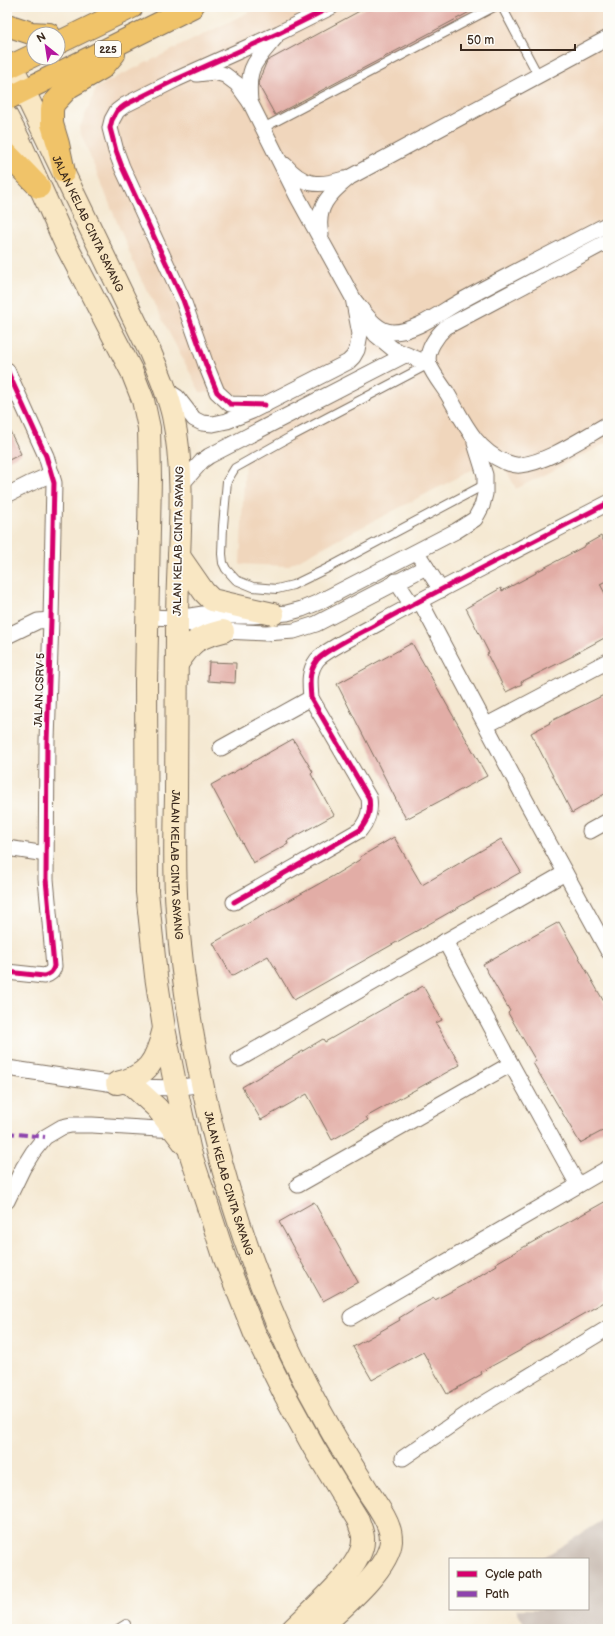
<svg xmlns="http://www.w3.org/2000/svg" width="615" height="1636" viewBox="0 0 615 1636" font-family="'Balsamiq Sans',sans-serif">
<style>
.built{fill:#f0d6bc}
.industrial{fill:#cec2b9}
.building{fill:#e2ada6}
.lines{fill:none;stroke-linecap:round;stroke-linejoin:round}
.service-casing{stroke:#7c6d5d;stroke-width:10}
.minor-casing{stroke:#7c6d5d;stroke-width:17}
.secondary-casing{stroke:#7c6d5d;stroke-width:24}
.trunk-casing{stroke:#7c6d5d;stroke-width:24}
.service{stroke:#fff;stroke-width:8}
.minor{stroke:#fff;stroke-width:15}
.secondary{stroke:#f9e7c3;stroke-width:22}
.trunk{stroke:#f0c369;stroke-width:22}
.quiet{stroke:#8e44ad;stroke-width:4;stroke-dasharray:8 4;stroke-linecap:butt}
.cycleway-casing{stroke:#fdfcf7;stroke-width:8}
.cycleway{stroke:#d6006c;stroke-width:5}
.labels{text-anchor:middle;stroke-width:3.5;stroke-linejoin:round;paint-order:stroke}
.shield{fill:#fdfcf7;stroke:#75695f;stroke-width:1}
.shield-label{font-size:10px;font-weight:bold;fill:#3b2a1e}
.street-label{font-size:11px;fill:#3b2a1e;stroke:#fdfcf7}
</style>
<rect width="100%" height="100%" fill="#fdfcf7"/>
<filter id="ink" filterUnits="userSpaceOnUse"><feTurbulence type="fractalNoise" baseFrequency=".025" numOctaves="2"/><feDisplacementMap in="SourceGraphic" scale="8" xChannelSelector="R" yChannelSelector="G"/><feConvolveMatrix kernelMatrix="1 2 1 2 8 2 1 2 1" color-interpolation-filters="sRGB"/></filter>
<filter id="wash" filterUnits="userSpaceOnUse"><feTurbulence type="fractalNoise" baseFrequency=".012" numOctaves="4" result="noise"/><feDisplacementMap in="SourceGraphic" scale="16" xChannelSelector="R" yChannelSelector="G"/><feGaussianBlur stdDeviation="0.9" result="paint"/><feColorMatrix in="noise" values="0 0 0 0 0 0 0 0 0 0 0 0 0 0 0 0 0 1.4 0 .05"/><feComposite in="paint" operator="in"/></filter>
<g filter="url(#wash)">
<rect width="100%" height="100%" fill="#f5e9d3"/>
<path class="built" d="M259,7H608V442L516,489L499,456L287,566L240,564L248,395L200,392L137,271L79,129L97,87Z"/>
<path class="industrial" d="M608,1517V1629H527L516,1609H588V1559H541Z"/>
<g id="blocks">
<g class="building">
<path d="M367,7H479L275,115L258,84L259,80L267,61Z"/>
<path d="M7,425L21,454L7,461Z"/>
<path d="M601,536L608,550V580L600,584L608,599V636L573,655V656L521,682L522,684L506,692L487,654L489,653L466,608L501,588L502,591L536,573V572L585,546V545Z"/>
<path d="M412,643L487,776L406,819L337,684Z"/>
<path d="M209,662L236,663L235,683L208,681Z"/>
<path d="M608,693V792L572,813L531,733L550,723L549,722Z"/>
<path d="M293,739L313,772L311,774L334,815L287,841L288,844L253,863L211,785Z"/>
<path d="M394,837L422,885L501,839L521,872L294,1000L268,956L232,976L213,943L333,876L361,859L360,857Z"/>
<path d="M559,922L608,1009V1128L580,1143L533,1063L536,1061L508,1013L510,1011L483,964Z"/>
<path d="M423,986L442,1020L436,1023L460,1065L366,1117L368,1120L332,1140L307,1094L261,1120L242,1087L323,1039L325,1042Z"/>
<path d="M608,1200V1300L521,1349V1350L481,1372L482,1374L447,1394L423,1352L372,1380L353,1347L400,1320L399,1318L417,1307L434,1298L435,1300L467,1283L497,1265L496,1263L515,1252Z"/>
<path d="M314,1202L358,1282L323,1301L279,1222Z"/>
</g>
</g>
</g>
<g filter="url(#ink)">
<use href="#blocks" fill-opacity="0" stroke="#7c6d5d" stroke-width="1"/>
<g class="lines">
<defs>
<g id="service">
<path d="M502,7L538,75"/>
<path d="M263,128L494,7"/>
<path d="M429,364L292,436L235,468L227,481L223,526L222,554L223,563L226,569L236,580L253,587L277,589L293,585L328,568L486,484"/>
<path d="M118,1629L126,1624"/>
</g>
<g id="minor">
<path d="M250,102C247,67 253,64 275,38"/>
<path d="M285,165C303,186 318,187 344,179"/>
<path d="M321,235C315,207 329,194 350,177L608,38"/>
<path d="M608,241L446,327C437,335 425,351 429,364C433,374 441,384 447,393C463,420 474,449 505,462C509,463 515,466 520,465C547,463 584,437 608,424"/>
<path d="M354,300C364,312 376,332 393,332C415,332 441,312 459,302C508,275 558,250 608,224"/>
<path d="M367,323L376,335L393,349L429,364"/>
<path d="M7,370L46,456L54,483L51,620L47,741L46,879L54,966C53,972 50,974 44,976L7,972"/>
<path d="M166,390L177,397L194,419L202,423L213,424L227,421L252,411L348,362L353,357L357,350L360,334L353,298L297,196L250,102L237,84L225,75L214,72L197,74"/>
<path d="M265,405L230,404L217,392L206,365L183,300L122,167L116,151L110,128L112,120L117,111L125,105L177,79L279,33L331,7"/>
<path d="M180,486L202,461L209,456L405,355"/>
<path d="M7,495L29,484L52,474"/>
<path d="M421,559L441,590"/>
<path d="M396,581L412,605"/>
<path d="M420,601L526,801L608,951"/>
<path d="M147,617L177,618L203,614L227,616H253L287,613L302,609L319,602L456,531L475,519L482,506L485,494V475L475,443"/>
<path d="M177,618L201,628L223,631L266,633L294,631L316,624L426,567"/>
<path d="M7,636L38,621L51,620"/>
<path d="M487,725L608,661"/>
<path d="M221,748L311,698"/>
<path d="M590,831L608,821"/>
<path d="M7,848L46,854"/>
<path d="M234,902L360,830C368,820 371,811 369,798L311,698C310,684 308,672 317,660C325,650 363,632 377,624C453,582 531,543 608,503"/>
<path d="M445,941L511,1064L578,1185"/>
<path d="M239,1059L565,873"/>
<path d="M7,1068L134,1087L176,1088L202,1084"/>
<path d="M298,1185L511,1064"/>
<path d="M7,1201L23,1168L33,1152L45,1137L62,1127L71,1125H92L175,1130"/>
<path d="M351,1317L608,1168"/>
<path d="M403,1458L470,1412L608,1328"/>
</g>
<g id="secondary">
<path id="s1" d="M12,66L150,352C159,373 168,393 173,416C188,487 176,561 177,633C177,687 176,741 176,796C175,834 174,873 177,911C182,981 194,1051 210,1119C235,1224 273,1329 327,1423C340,1447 355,1470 369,1493C376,1504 385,1515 389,1528C391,1533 391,1536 391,1541C389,1570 339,1610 319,1629"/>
<path d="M7,117L19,140L67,247L132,372L143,400L149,428L150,478L146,683L147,892L156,976L164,1028L176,1088L190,1152L225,1259L255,1334L285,1395L314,1448L358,1520C360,1527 364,1534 363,1541C363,1567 312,1610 293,1629"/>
<path d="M179,556L204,592L212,600L273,614"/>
<path d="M177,664C192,642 195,638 223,631"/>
<path d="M117,1083C148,1076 156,1061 163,1032"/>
<path d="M134,1087L157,1108L185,1144"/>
</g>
<g id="trunk">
<path d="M7,25L31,33L49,34"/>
<path d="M58,43L132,7"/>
<path d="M7,68L34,55"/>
<path d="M7,99L192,7"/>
<path d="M7,154L39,187"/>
<path d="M64,172L58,144L52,124V109L54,103L69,87L102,68L114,54"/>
</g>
</defs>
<use href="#service" class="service-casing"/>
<use href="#minor" class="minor-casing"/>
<use href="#secondary" class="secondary-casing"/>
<use href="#trunk" class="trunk-casing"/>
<use href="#service" class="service"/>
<use href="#minor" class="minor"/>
<use href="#secondary" class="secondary"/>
<use href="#trunk" class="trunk"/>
<path class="quiet" d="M7,1133L45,1137"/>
<defs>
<g id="cycleway">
<path d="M7,370L46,456L54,483L51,620L47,741L46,879L54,966C53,972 50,974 44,976L7,972"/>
<path d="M265,405L230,404L217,392L206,365L183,300L122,167L116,151L110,128L112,120L117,111L125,105L177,79L279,33L331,7"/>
<path d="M234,902L360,830C368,820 371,811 369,798L311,698C310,684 308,672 317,660C325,650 363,632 377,624C453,582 531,543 608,503"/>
</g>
</defs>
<use href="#cycleway" class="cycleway-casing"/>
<use href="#cycleway" class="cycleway"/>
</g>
</g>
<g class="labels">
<rect class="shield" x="95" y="41" width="26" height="16" rx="3"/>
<g class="shield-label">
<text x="108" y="53">225</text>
</g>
<g class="street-label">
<text dy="4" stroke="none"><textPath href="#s1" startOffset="175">JALAN KELAB CINTA SAYANG</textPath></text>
<text transform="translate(178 541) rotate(-89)" y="4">JALAN KELAB CINTA SAYANG</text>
<text transform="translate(39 690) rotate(-88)" y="4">JALAN CSRV 5</text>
<text dy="4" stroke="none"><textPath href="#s1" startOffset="835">JALAN KELAB CINTA SAYANG</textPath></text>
<text dy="4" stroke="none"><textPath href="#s1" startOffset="1159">JALAN KELAB CINTA SAYANG</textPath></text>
</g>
</g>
<rect width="615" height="1636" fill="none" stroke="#fdfcf7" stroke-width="24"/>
<rect x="449" y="1558" width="140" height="52" fill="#fdfcf7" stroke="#afa8a0"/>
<rect x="457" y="1571" width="20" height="6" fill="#d6006c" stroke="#afa8a0"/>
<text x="485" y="1578" font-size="12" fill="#3b2a1e">Cycle path</text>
<rect x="457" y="1591" width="20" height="6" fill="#8e44ad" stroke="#afa8a0"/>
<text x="485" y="1598" font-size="12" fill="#3b2a1e">Path</text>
<g transform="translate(46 46) rotate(330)"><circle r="19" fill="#fdfcf7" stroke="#afa8a0"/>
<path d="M0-3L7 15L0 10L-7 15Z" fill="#b5179e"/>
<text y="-6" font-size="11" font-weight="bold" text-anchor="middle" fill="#3b2a1e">N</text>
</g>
<path d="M461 44v6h114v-6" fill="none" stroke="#3b2a1e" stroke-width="2"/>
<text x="467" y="44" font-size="12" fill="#3b2a1e" stroke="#fdfcf7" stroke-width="3" paint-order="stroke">50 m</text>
</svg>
